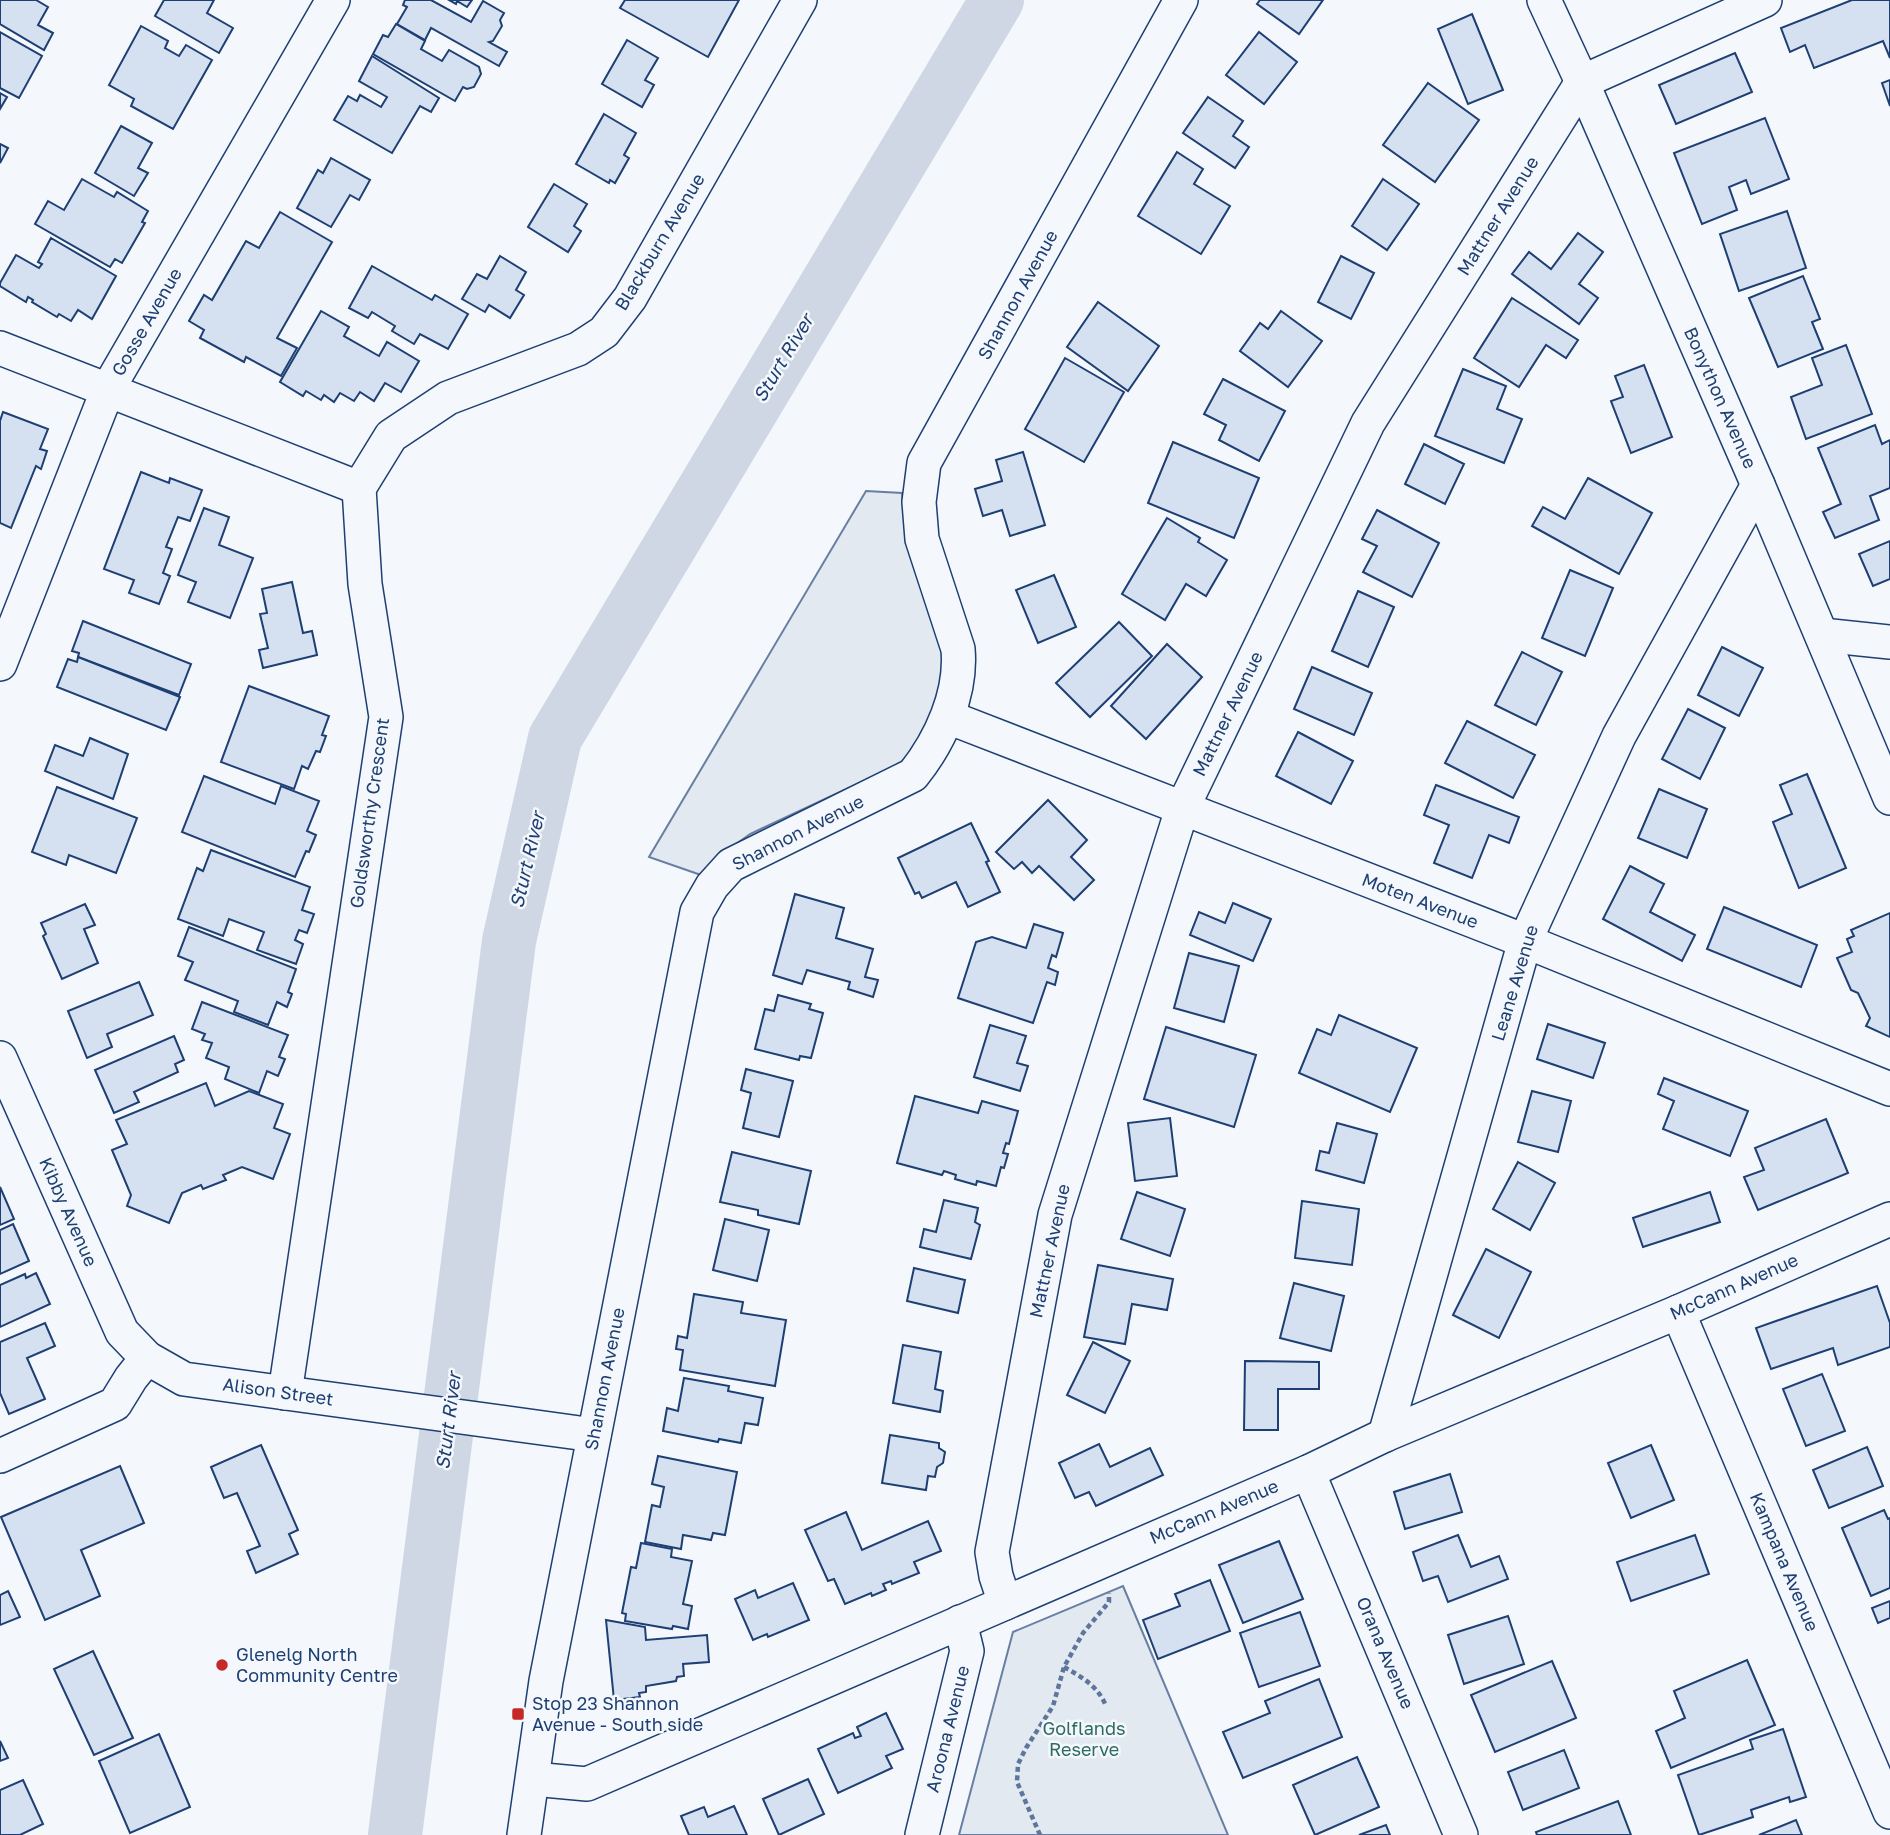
<svg xmlns="http://www.w3.org/2000/svg" width="1890" height="1835" viewBox="0 0 1890 1835" font-family="'Golos Text',sans-serif">
<style>
.green{fill:#e3e9f0;stroke:#687fa3;stroke-width:2}
.lines{fill:none;stroke-linecap:round;stroke-linejoin:round}
.river{stroke:#cfd7e4;stroke-width:54}
.building{fill:#d5e0f0;stroke:#1d3f73;stroke-width:2}
.minor-casing{stroke:#1d3f73;stroke-width:36}
.path{stroke:#5e769c;stroke-width:4.5;stroke-dasharray:5 3.5;stroke-linecap:butt}
.minor{stroke:#f4f7fb;stroke-width:33}
.poi-dot{fill:#c62828;stroke:#f4f7fb;stroke-width:2.5}
.labels{text-anchor:middle;stroke-width:5;stroke-linejoin:round;paint-order:stroke}
.street-label{font-size:18px;fill:#1d3f73;stroke:#f4f7fb}
.poi-label{font-size:18px;fill:#1d3f73;stroke:#f4f7fb;text-anchor:start}
.park-label{font-size:18px;fill:#2c6c60;stroke:#f4f7fb}
.water-label{font-size:19px;font-style:italic;fill:#1d3f73;stroke:#f4f7fb}
</style>
<rect width="100%" height="100%" fill="#f4f7fb"/>
<g class="green">
<path d="M866,491L902,493L904,517L942,646L945,678L919,743L900,764L750,834L725,852L701,875L649,857Z"/>
<path d="M1123,1586L1228,1835H959L1013,1632Z"/>
</g>
<g class="lines">
<path class="river" d="M395,1835L509,941L555,738L997,0"/>
</g>
<g class="building">
<path d="M0,0H36L48,7L38,25L53,33L44,50L0,24Z"/>
<path d="M164,0H214L207,13L233,28L219,53L155,16Z"/>
<path d="M405,0H431L471,22L483,1L504,13L500,20L502,26L493,41L489,42L507,52L499,66L431,28L425,40L397,24L407,7L403,5Z"/>
<path d="M449,0H472L467,7L457,1L456,4Z"/>
<path d="M625,0H739L708,57L620,8Z"/>
<path d="M1260,0H1323L1299,34L1257,4Z"/>
<path d="M1852,0H1890V58L1883,41L1814,68L1805,45L1790,52L1781,28Z"/>
<path d="M1472,14L1503,90L1468,104L1438,29Z"/>
<path d="M396,24L425,41L421,49L442,61L449,50L479,67L481,74L474,87L467,89L463,87L455,101L373,54L383,35L388,37Z"/>
<path d="M141,26L168,41L165,48L179,56L186,45L212,60L173,129L131,106L134,99L109,85Z"/>
<path d="M0,32L42,56L19,98L0,88Z"/>
<path d="M1259,32L1297,62L1264,104L1226,75Z"/>
<path d="M627,40L658,58L645,80L654,85L642,107L602,84Z"/>
<path d="M1735,53L1752,92L1676,124L1659,85Z"/>
<path d="M372,56L439,98L431,112L420,106L392,153L334,120L348,96L357,101L360,95L381,107L387,97L359,81Z"/>
<path d="M1890,80V106L1882,83Z"/>
<path d="M1428,83L1479,120L1435,182L1383,145Z"/>
<path d="M0,93L7,97L0,109Z"/>
<path d="M1208,97L1243,121L1233,136L1249,147L1235,168L1183,133Z"/>
<path d="M604,114L636,133L624,155L629,158L615,183L610,180L609,183L576,164Z"/>
<path d="M1765,118L1789,179L1751,194L1746,180L1729,187L1737,210L1702,224L1674,153Z"/>
<path d="M121,126L152,143L138,168L148,173L134,196L95,173Z"/>
<path d="M0,144L8,148L0,163Z"/>
<path d="M1177,152L1203,169L1194,184L1230,206L1201,254L1138,216Z"/>
<path d="M331,158L370,180L359,200L350,195L331,227L297,208L318,170L323,173Z"/>
<path d="M82,179L114,197L117,192L148,211L142,222L145,223L122,263L115,259L110,267L35,224L48,201L64,210Z"/>
<path d="M1383,179L1419,204L1387,250L1352,226Z"/>
<path d="M554,184L587,204L574,226L581,231L568,252L528,227Z"/>
<path d="M1787,211L1806,268L1739,291L1720,234Z"/>
<path d="M280,212L332,242L277,338L297,348L281,376L246,357L244,362L200,338L204,330L189,321L204,295L212,300L246,241L259,248Z"/>
<path d="M1578,233L1603,252L1579,284L1598,298L1579,324L1512,274L1529,252L1551,269Z"/>
<path d="M51,238L116,276L92,319L78,310L71,321L59,314L57,317L32,302L33,300L28,297L26,302L0,286V283L16,255L39,268L42,264L38,262Z"/>
<path d="M500,256L526,272L516,290L524,295L510,318L489,305L485,312L462,299L477,274L487,279Z"/>
<path d="M1341,256L1374,273L1351,319L1318,302Z"/>
<path d="M372,266L432,300L435,295L468,314L448,349L420,334L414,344L392,331L395,326L372,312L368,318L349,308Z"/>
<path d="M1803,276L1820,319L1812,322L1823,349L1778,367L1749,298Z"/>
<path d="M1512,298L1578,340L1566,358L1546,345L1519,387L1474,358Z"/>
<path d="M1098,302L1159,346L1128,391L1067,347Z"/>
<path d="M321,311L349,327L344,336L379,356L387,342L419,361L401,392L385,383L374,401L360,392L354,401L340,393L334,402L324,395L321,400L306,391L303,396L280,382Z"/>
<path d="M1281,311L1322,341L1288,387L1240,351L1260,323L1268,329Z"/>
<path d="M1846,345L1872,414L1806,439L1791,397L1822,385L1812,358Z"/>
<path d="M1065,358L1124,392L1084,462L1025,429Z"/>
<path d="M1644,365L1672,437L1631,453L1611,401L1623,397L1615,376Z"/>
<path d="M1463,369L1506,386L1497,409L1522,419L1504,463L1435,436Z"/>
<path d="M1223,379L1285,411L1259,461L1219,440L1226,425L1204,414Z"/>
<path d="M3,412L48,429L40,449L47,451L41,469L36,466L11,528L0,523V421Z"/>
<path d="M1875,425L1882,444L1890,440V488L1870,496L1879,520L1835,538L1823,512L1841,504L1818,448Z"/>
<path d="M1173,442L1259,478L1234,538L1148,503Z"/>
<path d="M1424,444L1464,464L1445,504L1405,484Z"/>
<path d="M1023,452L1045,525L1010,536L1002,510L983,516L975,489L1002,481L996,460Z"/>
<path d="M141,472L169,483L170,478L202,490L190,521L178,517L166,547L172,549L163,573L170,576L159,604L129,593L134,580L104,569Z"/>
<path d="M1588,478L1652,513L1619,574L1532,526L1543,507L1565,519Z"/>
<path d="M204,508L229,517L219,545L253,558L230,618L188,602L196,582L178,575Z"/>
<path d="M1377,510L1439,543L1412,597L1363,572L1377,546L1362,539Z"/>
<path d="M1167,518L1200,538L1198,542L1227,560L1206,596L1186,584L1165,620L1122,594Z"/>
<path d="M1890,541V579L1873,586L1859,554Z"/>
<path d="M1570,570L1613,588L1585,656L1542,638Z"/>
<path d="M1054,575L1076,627L1038,643L1016,590Z"/>
<path d="M292,582L303,633L312,631L317,655L263,668L259,650L268,648L260,614L267,613L262,589Z"/>
<path d="M1358,591L1394,607L1368,667L1332,651Z"/>
<path d="M83,621L191,664L179,695L78,657L79,653L72,651Z"/>
<path d="M1119,622L1152,656L1090,717L1056,683Z"/>
<path d="M1167,644L1202,677L1146,739L1111,706Z"/>
<path d="M1722,647L1763,668L1739,716L1698,695Z"/>
<path d="M1522,652L1562,672L1536,725L1495,705Z"/>
<path d="M78,657L180,697L166,730L57,687L68,659L77,662Z"/>
<path d="M1312,667L1372,693L1354,735L1294,709Z"/>
<path d="M249,686L329,716L322,735L326,736L320,752L316,751L308,769L302,766L294,789L221,762Z"/>
<path d="M1688,709L1725,728L1700,779L1662,759Z"/>
<path d="M1467,721L1535,755L1513,798L1445,763Z"/>
<path d="M1298,732L1353,761L1331,804L1276,776Z"/>
<path d="M90,738L128,754L113,799L45,771L55,745L83,756Z"/>
<path d="M1807,774L1846,868L1799,888L1773,822L1792,814L1780,785Z"/>
<path d="M204,776L275,804L281,786L319,801L307,831L316,835L309,852L306,851L295,877L182,832Z"/>
<path d="M1436,785L1519,817L1509,843L1489,835L1472,878L1434,863L1449,825L1424,815Z"/>
<path d="M57,787L137,818L116,873L69,855L66,865L32,852Z"/>
<path d="M1659,789L1707,809L1687,858L1638,838Z"/>
<path d="M1048,800L1087,840L1071,857L1094,880L1074,900L1039,866L1032,873L1022,862L1014,869L996,852Z"/>
<path d="M971,823L989,861L986,862L1000,892L968,907L956,882L922,898L919,892L915,894L898,858Z"/>
<path d="M211,850L310,887L302,910L314,914L307,933L299,930L295,940L303,944L296,964L257,950L264,932L229,919L223,936L178,919L197,868L203,871Z"/>
<path d="M1630,866L1664,884L1650,912L1695,935L1682,961L1603,919Z"/>
<path d="M795,894L844,908L836,938L873,949L865,977L878,980L873,997L848,989L850,982L807,970L802,984L773,975Z"/>
<path d="M1233,903L1271,919L1253,961L1190,935L1199,912L1225,923Z"/>
<path d="M85,904L95,925L84,929L98,963L62,979L43,936L46,934L41,923Z"/>
<path d="M1724,907L1817,945L1801,987L1707,949Z"/>
<path d="M1890,913V1037L1866,1026L1870,1018L1858,993L1851,990L1837,958L1852,952L1847,939L1854,936L1851,930Z"/>
<path d="M1034,924L1063,933L1056,957L1052,955L1048,968L1058,972L1055,985L1047,982L1033,1023L958,998L976,942L992,937L1026,948Z"/>
<path d="M189,927L296,969L288,992L292,994L287,1007L277,1002L268,1025L234,1012L238,1001L185,980L193,962L178,956Z"/>
<path d="M1189,953L1239,966L1224,1022L1174,1008Z"/>
<path d="M139,982L153,1015L107,1034L112,1047L87,1058L68,1011Z"/>
<path d="M778,995L811,1004L809,1009L823,1013L811,1058L800,1056L799,1060L755,1049L765,1009L774,1011Z"/>
<path d="M202,1002L288,1035L279,1057L285,1059L278,1076L267,1071L259,1093L225,1079L229,1067L206,1058L212,1043L202,1040L205,1034L192,1029Z"/>
<path d="M1339,1015L1417,1048L1390,1112L1299,1073L1317,1029L1331,1035Z"/>
<path d="M1548,1024L1605,1043L1593,1078L1537,1059Z"/>
<path d="M990,1025L1026,1036L1017,1063L1028,1066L1020,1091L974,1077Z"/>
<path d="M1166,1027L1256,1055L1234,1127L1144,1099Z"/>
<path d="M174,1036L184,1060L175,1064L178,1072L134,1092L139,1102L114,1113L95,1070Z"/>
<path d="M746,1069L793,1081L779,1137L743,1128L751,1093L741,1090Z"/>
<path d="M1664,1078L1748,1111L1730,1156L1663,1129L1674,1101L1658,1094Z"/>
<path d="M206,1083L215,1106L249,1091L283,1104L274,1128L290,1134L273,1179L242,1167L223,1175L226,1180L203,1189L201,1185L182,1193L169,1223L127,1206L131,1195L112,1150L127,1144L116,1120Z"/>
<path d="M1532,1091L1571,1101L1558,1152L1518,1142Z"/>
<path d="M915,1096L978,1113L982,1101L1018,1111L1009,1144L1006,1143L1003,1153L1008,1154L1004,1168L1001,1167L996,1186L977,1181L976,1185L955,1179L956,1175L944,1171L942,1175L897,1163Z"/>
<path d="M1170,1118L1177,1176L1135,1181L1128,1123Z"/>
<path d="M1826,1119L1848,1173L1758,1210L1744,1177L1764,1170L1755,1148Z"/>
<path d="M1337,1123L1377,1134L1364,1183L1316,1170L1320,1151L1329,1153Z"/>
<path d="M732,1152L811,1171L799,1224L758,1215V1210L720,1202Z"/>
<path d="M1518,1162L1555,1183L1530,1230L1493,1209Z"/>
<path d="M0,1187L14,1219L0,1225Z"/>
<path d="M1137,1192L1185,1209L1170,1256L1121,1239Z"/>
<path d="M1710,1192L1720,1222L1643,1247L1633,1218Z"/>
<path d="M944,1200L978,1208L975,1222L980,1225L971,1259L920,1247L924,1229L936,1232Z"/>
<path d="M1302,1201L1359,1209L1352,1265L1295,1258Z"/>
<path d="M725,1219L769,1230L757,1281L713,1270Z"/>
<path d="M13,1224L29,1261L0,1274V1230Z"/>
<path d="M1486,1249L1531,1272L1499,1338L1453,1315Z"/>
<path d="M1098,1265L1173,1279L1167,1310L1132,1304L1125,1344L1084,1337Z"/>
<path d="M914,1268L965,1280L958,1313L907,1301Z"/>
<path d="M36,1273L50,1304L0,1327V1285L25,1274L26,1278Z"/>
<path d="M1294,1283L1344,1296L1331,1351L1280,1338Z"/>
<path d="M1877,1286L1890,1323V1347L1838,1365L1833,1348L1771,1369L1756,1328Z"/>
<path d="M694,1294L743,1302L741,1313L786,1320L775,1386L680,1370L683,1350L676,1349L678,1336L687,1338Z"/>
<path d="M45,1323L55,1346L27,1358L45,1399L9,1414L0,1393V1342Z"/>
<path d="M1093,1342L1130,1361L1105,1413L1067,1395Z"/>
<path d="M903,1345L941,1352L935,1389L943,1391L940,1412L893,1403Z"/>
<path d="M1245,1361L1319,1362V1389H1278V1430H1244Z"/>
<path d="M1822,1374L1845,1431L1806,1446L1783,1389Z"/>
<path d="M684,1378L729,1386L728,1391L763,1398L758,1425L745,1423L741,1443L719,1439L718,1442L663,1431L667,1408L678,1411Z"/>
<path d="M890,1435L939,1443V1448L945,1452L943,1463L937,1467L935,1477L928,1476L926,1490L882,1483Z"/>
<path d="M1099,1444L1110,1467L1150,1448L1163,1475L1096,1506L1089,1492L1075,1498L1059,1463Z"/>
<path d="M261,1445L298,1530L289,1534L298,1554L256,1573L247,1551L260,1546L237,1493L224,1498L211,1467Z"/>
<path d="M1651,1445L1674,1500L1631,1518L1608,1463Z"/>
<path d="M1867,1447L1883,1486L1829,1508L1813,1470Z"/>
<path d="M658,1456L737,1472L725,1535L713,1533L711,1540L683,1535L681,1549L645,1542L652,1505L660,1507L664,1487L652,1484Z"/>
<path d="M120,1466L144,1523L81,1550L100,1596L45,1620L1,1517Z"/>
<path d="M1450,1474L1462,1512L1405,1529L1394,1492Z"/>
<path d="M1884,1510L1888,1519L1890,1518V1588L1871,1596L1842,1528Z"/>
<path d="M846,1512L862,1550L928,1521L941,1551L914,1562L919,1573L892,1584L891,1581L883,1584L886,1590L872,1596L871,1593L845,1604L834,1579L828,1581L805,1530Z"/>
<path d="M1458,1535L1471,1567L1499,1556L1508,1579L1448,1602L1438,1576L1423,1581L1413,1552Z"/>
<path d="M1695,1535L1709,1574L1631,1601L1617,1562Z"/>
<path d="M1279,1541L1303,1599L1243,1623L1219,1565Z"/>
<path d="M641,1543L672,1549L671,1557L692,1561L683,1604L692,1606L688,1629L673,1626L672,1629L625,1621L626,1614L622,1613L631,1567L636,1568Z"/>
<path d="M1210,1580L1230,1631L1158,1659L1143,1620L1180,1606L1175,1594Z"/>
<path d="M793,1583L809,1620L768,1637L767,1634L753,1640L735,1599L755,1590L758,1598Z"/>
<path d="M8,1591L20,1617L0,1625V1595Z"/>
<path d="M1890,1601V1618L1878,1623L1872,1608Z"/>
<path d="M1300,1612L1320,1666L1259,1687L1240,1633Z"/>
<path d="M1508,1616L1524,1664L1464,1684L1448,1635Z"/>
<path d="M606,1620L645,1627L646,1640L707,1635L709,1662L683,1664L684,1676L677,1677L676,1681L646,1686V1692L639,1693L640,1697L614,1700Z"/>
<path d="M93,1651L133,1738L94,1755L54,1669Z"/>
<path d="M1747,1660L1775,1725L1671,1768L1656,1731L1685,1718L1674,1691Z"/>
<path d="M1552,1661L1576,1718L1495,1752L1471,1695Z"/>
<path d="M1319,1679L1342,1737L1243,1778L1223,1732L1270,1713L1265,1701Z"/>
<path d="M886,1713L903,1749L886,1756L892,1768L838,1793L818,1749L853,1733L855,1738L861,1736L857,1727Z"/>
<path d="M1783,1729L1806,1797L1790,1802L1789,1797L1751,1810L1753,1817L1699,1835L1678,1775L1753,1749L1750,1740Z"/>
<path d="M159,1734L190,1807L130,1833L99,1761Z"/>
<path d="M0,1741L8,1758L0,1761Z"/>
<path d="M1564,1750L1579,1788L1523,1810L1508,1772Z"/>
<path d="M1357,1757L1379,1807L1315,1835L1293,1785Z"/>
<path d="M808,1779L824,1814L779,1835L763,1799Z"/>
<path d="M23,1780L43,1824L20,1835H0V1790Z"/>
<path d="M1618,1801L1631,1835H1537L1536,1832Z"/>
<path d="M734,1806L747,1835H689L681,1816L704,1807L708,1817Z"/>
<path d="M1796,1820L1802,1835H1759Z"/>
<path d="M1386,1825L1390,1835H1359Z"/>
</g>
<g class="lines">
<defs>
<g id="minor">
<path d="M1544,0L1582,82L1758,485L1890,798"/>
<path d="M0,348L359,488"/>
<path d="M359,488L391,436L448,398L578,349L604,332L630,298L800,0"/>
<path d="M1822,635L1890,642"/>
<path d="M0,664L108,389L333,0"/>
<path d="M948,717L1525,941L1890,1089"/>
<path d="M0,1058L122,1332L147,1358L184,1379L594,1435"/>
<path d="M1678,1312L1890,1812"/>
<path d="M285,1393L386,717L365,584L359,488"/>
<path d="M1385,1435L1525,941L1619,736L1758,485"/>
<path d="M0,1456L115,1404L131,1378L147,1358"/>
<path d="M1308,1472L1461,1835"/>
<path d="M1005,1603L996,1576L992,1552L1055,1215L1182,809L1368,423L1582,82L1765,0"/>
<path d="M533,1779L587,1784L1308,1472L1385,1435L1678,1312L1890,1219"/>
<path d="M524,1835L546,1681L697,912L712,886L731,865L913,775C941,740 962,693 958,649L922,539L919,502L924,463L1181,0"/>
<path d="M922,1835L967,1651L960,1622"/>
</g>
</defs>
<use href="#minor" class="minor-casing"/>
<g class="path">
<path d="M1064,1667C1082,1677 1098,1686 1106,1706"/>
<path d="M1040,1835L1017,1782L1018,1764L1026,1748L1053,1706L1064,1667L1083,1633L1109,1602V1593"/>
</g>
<use href="#minor" class="minor"/>
</g>
<g class="poi-dot">
<circle cx="222" cy="1665" r="7"/>
<rect x="511" y="1707" width="14" height="14" rx="3.5"/>
</g>
<g class="labels">
<g class="street-label">
<text transform="translate(1498 216) rotate(-58)" y="6">Mattner Avenue</text>
<text transform="translate(660 242) rotate(-59)" y="6">Blackburn Avenue</text>
<text transform="translate(1018 295) rotate(-61)" y="6">Shannon Avenue</text>
<text transform="translate(147 322) rotate(-60)" y="6">Gosse Avenue</text>
<text transform="translate(1720 398) rotate(66)" y="6">Bonython Avenue</text>
<text transform="translate(1228 714) rotate(-64)" y="6">Mattner Avenue</text>
<text transform="translate(370 813) rotate(-82)" y="6">Goldsworthy Crescent</text>
<text transform="translate(798 833) rotate(-27)" y="6">Shannon Avenue</text>
<text transform="translate(1420 901) rotate(21)" y="6">Moten Avenue</text>
<text transform="translate(1515 983) rotate(-73)" y="6">Leane Avenue</text>
<text transform="translate(68 1212) rotate(66)" y="6">Kibby Avenue</text>
<text transform="translate(1050 1251) rotate(-78)" y="6">Mattner Avenue</text>
<text transform="translate(1734 1287) rotate(-24)" y="6">McCann Avenue</text>
<text transform="translate(605 1379) rotate(-79)" y="6">Shannon Avenue</text>
<text transform="translate(278 1392) rotate(8)" y="6">Alison Street</text>
<text transform="translate(1214 1512) rotate(-23)" y="6">McCann Avenue</text>
<text transform="translate(1784 1562) rotate(67)" y="6">Kampana Avenue</text>
<text transform="translate(1385 1653) rotate(67)" y="6">Orana Avenue</text>
<text transform="translate(948 1729) rotate(-76)" y="6">Aroona Avenue</text>
</g>
<g class="poi-label">
<text x="236" y="1661">Glenelg North<tspan x="236" dy="21">Community Centre</tspan></text>
<text x="532" y="1710">Stop 23 Shannon<tspan x="532" dy="21">Avenue - South side</tspan></text>
</g>
<g class="park-label">
<text x="1084" y="1735">Golflands<tspan x="1084" dy="21">Reserve</tspan></text>
</g>
<g class="water-label">
<text transform="translate(783 358) rotate(-59)" y="7">Sturt River</text>
<text transform="translate(527 860) rotate(-77)" y="7">Sturt River</text>
<text transform="translate(448 1421) rotate(-83)" y="7">Sturt River</text>
</g>
</g>
</svg>
